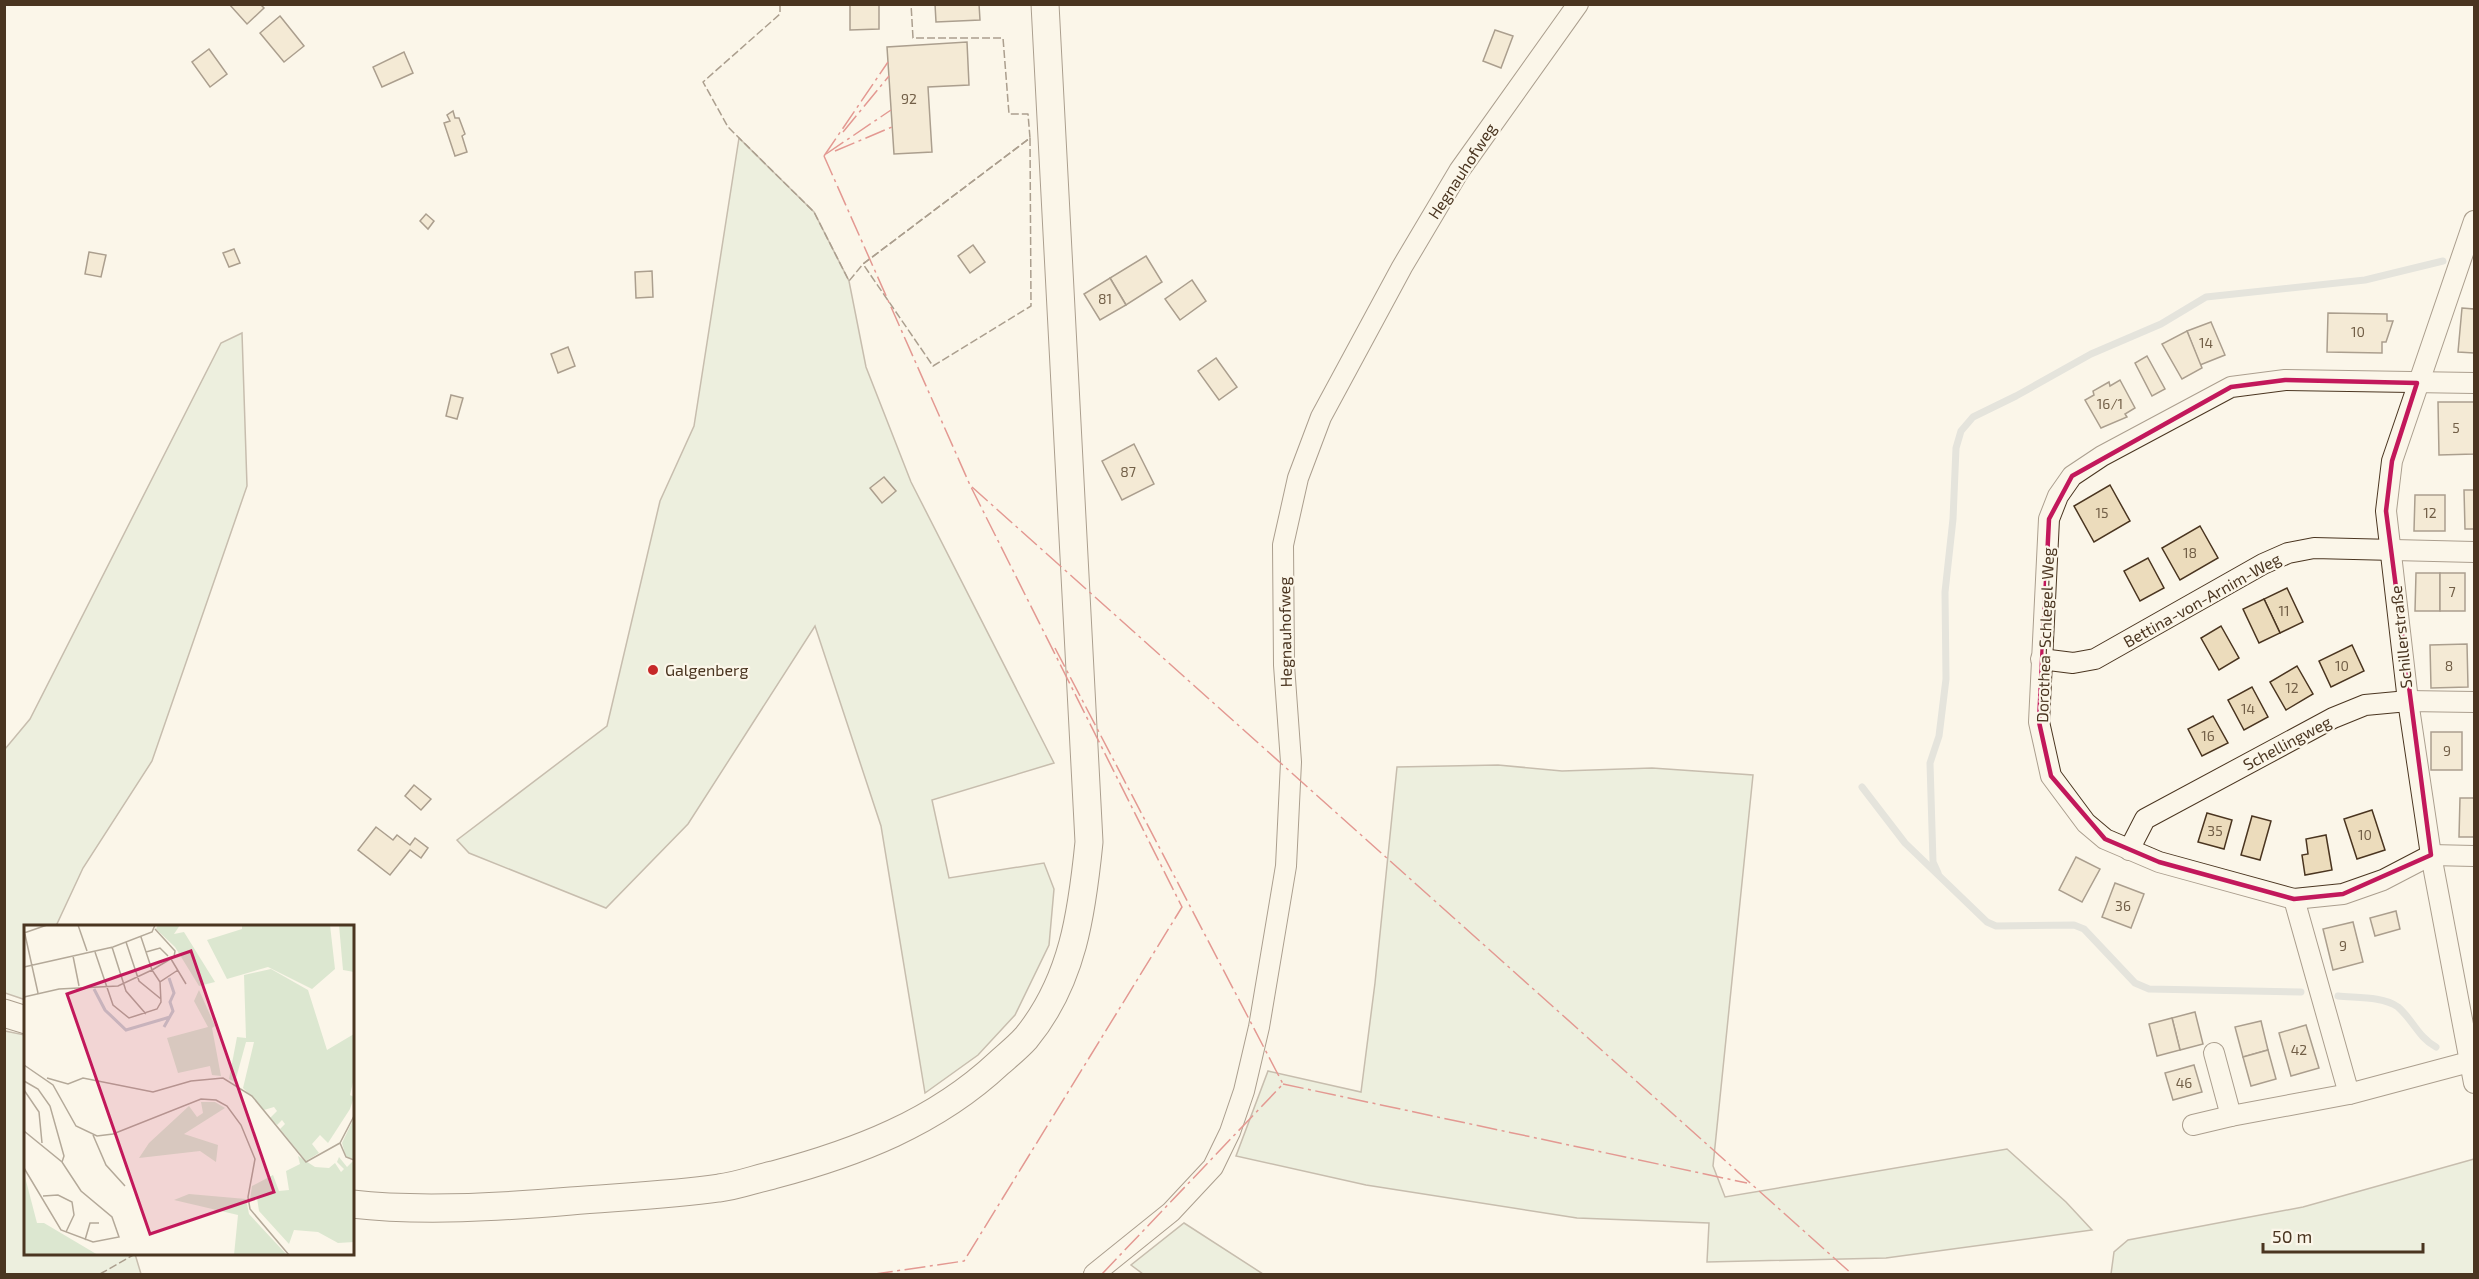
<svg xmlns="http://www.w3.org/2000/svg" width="2479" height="1279" viewBox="0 0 2479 1279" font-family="'Exo 2',sans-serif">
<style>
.green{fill:#dce7d0;stroke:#887966;stroke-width:1.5}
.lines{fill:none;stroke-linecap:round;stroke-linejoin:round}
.stream{stroke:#c9cecd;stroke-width:7}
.building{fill:#ecdcbc;stroke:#4a3520;stroke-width:1.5}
.minor-casing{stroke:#4a3520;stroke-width:22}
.secondary-casing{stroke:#4a3520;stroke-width:29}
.minor{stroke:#fbf6e9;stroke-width:20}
.secondary{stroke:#fbf6e9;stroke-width:27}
.fence{stroke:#4a3520;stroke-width:1.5;stroke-dasharray:8 3;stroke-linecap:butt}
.power{stroke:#c62828;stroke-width:1.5;stroke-dasharray:21 4.5 3 4.5;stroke-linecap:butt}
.marked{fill:none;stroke:#c2185b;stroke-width:4.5;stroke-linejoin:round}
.poi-dot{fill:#c62828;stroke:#fbf6e9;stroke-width:2}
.labels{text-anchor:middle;stroke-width:4.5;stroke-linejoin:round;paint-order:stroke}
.number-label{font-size:14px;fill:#725f47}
.street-label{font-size:16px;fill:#4a3520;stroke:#fbf6e9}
.poi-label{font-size:16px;fill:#4a3520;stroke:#fbf6e9;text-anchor:start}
.inset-river{fill:none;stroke:#c9cecd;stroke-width:3}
.inset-road{fill:none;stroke:#b4a999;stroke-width:1.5}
.view{fill:#c2185b;fill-opacity:0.15;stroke:#c2185b;stroke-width:3}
.inset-edge{fill:none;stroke:#4a3520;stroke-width:3}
</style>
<rect width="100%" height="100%" fill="#fbf6e9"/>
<g class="green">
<path d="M739,138L814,212L849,281L866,367L911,482L1054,763L932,800L949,878L1044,863L1054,889L1049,945L1015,1015L978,1055L925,1093L881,826L815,626L688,824L606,908L469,853L457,840L607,726L660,501L694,426Z"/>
<path d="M242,333L247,486L152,761L83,868L56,926H26V993L23,999L5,993V749L30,719L221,343Z"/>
<path d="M1498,765L1562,771L1652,768L1753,775L1713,1166L1725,1197L2007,1149L2066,1202L2092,1230L1886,1258L1707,1262L1709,1223L1577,1218L1366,1185L1236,1156L1268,1071L1361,1092L1375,983L1397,767Z"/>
<path d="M5,1031L25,1035L26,1254H135L141,1274H5Z"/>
<path d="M2474,1159V1274H2111L2114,1252L2128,1240L2303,1207Z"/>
<path d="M1184,1223L1263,1274H1143L1131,1265Z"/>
</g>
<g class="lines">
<g class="stream">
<path d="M1862,787L1905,843L1987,922L1996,926L2074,925L2084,929L2135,983L2149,989L2301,992"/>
<path d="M1938,873L1933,862L1930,763L1939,736L1946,679L1945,592L1953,519L1956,448L1961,431L1973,417L2016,396L2091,354L2161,324L2206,297L2365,280L2443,261"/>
<path d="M2338,996C2355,998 2383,996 2398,1007C2413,1020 2418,1037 2436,1047"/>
</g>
</g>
<g class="building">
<path d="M229,4H260L264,8L247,24Z"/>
<path d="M850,4H879V29L850,30Z"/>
<path d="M935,4H979L980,20L936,22Z"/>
<path d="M280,16L304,46L284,62L260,33Z"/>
<path d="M1495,30L1513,36L1501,68L1483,61Z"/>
<path d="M967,42L969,85L928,87L932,152L894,154L887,47Z"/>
<path d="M209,49L227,74L210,87L192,62Z"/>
<path d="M404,52L413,73L382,87L373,67Z"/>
<path d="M453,111L455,118H459L465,134L462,136L467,152L455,156L444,123L450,121L447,115Z"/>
<path d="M426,214L434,221L428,229L420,221Z"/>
<path d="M973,245L985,262L970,273L958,256Z"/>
<path d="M234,249L240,263L229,267L223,253Z"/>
<path d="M89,252L106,255L101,277L85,274Z"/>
<path d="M1146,256L1162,282L1126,305L1110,278Z"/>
<path d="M652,271L653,297L636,298L635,272Z"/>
<path d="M1110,278L1126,305L1100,320L1084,294Z"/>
<path d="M1192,280L1206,301L1180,320L1165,299Z"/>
<path d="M2462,308L2474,309V353L2458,352Z"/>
<path d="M2328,313L2387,314V321H2393L2386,342H2382V353L2327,352Z"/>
<path d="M2211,322L2225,355L2200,365L2187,331Z"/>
<path d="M2187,331L2202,368L2182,379L2162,344Z"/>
<path d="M568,347L575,366L558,373L551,354Z"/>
<path d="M2147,356L2165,389L2152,396L2135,363Z"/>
<path d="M1216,358L1237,387L1219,400L1198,371Z"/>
<path d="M2120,380L2135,408L2125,414L2127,417L2101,428L2085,400L2094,395L2093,391L2109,382L2110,386Z"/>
<path d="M451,395L463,398L457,419L446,416Z"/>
<path d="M2438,402H2474V454L2439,455Z"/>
<path d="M1134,444L1154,484L1122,500L1102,461Z"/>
<path d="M884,477L896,491L882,503L870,488Z"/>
<path d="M2110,485L2130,521L2094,542L2074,506Z"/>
<path d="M2464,490H2474V529H2465Z"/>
<path d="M2415,495H2445V531H2414Z"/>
<path d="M2200,526L2218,558L2180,580L2162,548Z"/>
<path d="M2148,558L2164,588L2140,601L2124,571Z"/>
<path d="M2416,573H2440V611H2415Z"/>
<rect x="2440" y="573" width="25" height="38"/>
<path d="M2287,588L2303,622L2280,633L2264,599Z"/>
<path d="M2264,599L2280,633L2259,643L2243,609Z"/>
<path d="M2221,626L2239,658L2219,670L2201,638Z"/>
<path d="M2467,644L2468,687L2431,688L2430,645Z"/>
<path d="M2352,645L2364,671L2331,687L2319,661Z"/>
<path d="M2297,666L2313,694L2286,710L2270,682Z"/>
<path d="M2252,687L2268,717L2244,730L2228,700Z"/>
<path d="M2213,716L2228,743L2202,756L2188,729Z"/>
<rect x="2431" y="732" width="31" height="38"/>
<path d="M414,785L431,799L421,810L405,796Z"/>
<path d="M2460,798H2474V837H2459Z"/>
<path d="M2372,810L2385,850L2357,859L2344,819Z"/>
<path d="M2207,813L2232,820L2224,849L2198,842Z"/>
<path d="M2252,816L2271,821L2260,860L2241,855Z"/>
<path d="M376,827L393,840L397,835L410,845L415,838L428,848L421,858L410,850L390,875L358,850Z"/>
<path d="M2326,835L2332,870L2305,875L2302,855L2308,854L2306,839Z"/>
<path d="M2076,857L2100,869L2082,902L2059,890Z"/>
<path d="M2115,883L2144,894L2131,928L2102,917Z"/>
<path d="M2396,911L2400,929L2375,936L2370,918Z"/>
<path d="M2353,922L2363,962L2333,970L2323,929Z"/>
<path d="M2195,1012L2203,1044L2180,1050L2172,1018Z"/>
<path d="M2172,1018L2180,1050L2157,1056L2149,1024Z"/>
<path d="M2261,1021L2268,1050L2243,1057L2235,1027Z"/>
<path d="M2306,1025L2319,1068L2291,1076L2279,1033Z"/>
<path d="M2268,1050L2276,1079L2251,1086L2243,1057Z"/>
<path d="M2194,1065L2202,1092L2173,1100L2165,1073Z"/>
</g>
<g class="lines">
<defs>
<g id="minor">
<path d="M2474,221L2392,461L2386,511L2408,701L2431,855L2474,1083"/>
<path d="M2041,659L2073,663L2095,659L2263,564L2288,553L2314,548L2474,552"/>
<path d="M2129,850L2145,819L2333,718L2365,705L2408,701L2474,702"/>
<path d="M2294,899L2343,894L2383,880L2431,855L2474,856"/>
<path d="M2214,1053L2231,1116"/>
<path d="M2349,1094L2294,899L2159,862L2105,839L2086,823L2051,776L2039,722L2049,519L2058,496L2072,476L2102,456L2231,387L2285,380L2474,383"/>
<path d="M2193,1125L2231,1116L2349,1094L2469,1062"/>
<path d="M1094,1274L1171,1212L1213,1167L1230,1132L1244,1091L1259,1027L1286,866L1291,762L1284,665L1283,545L1298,478L1321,417L1402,267L1459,171L1578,4"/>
</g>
<g id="secondary">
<path d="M4,1013L26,1020"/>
<path d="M352,1204C421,1212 502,1207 571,1201C620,1197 670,1195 719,1188C737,1186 755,1179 773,1175C856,1153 935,1123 999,1063C1008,1055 1018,1047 1026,1038C1073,981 1082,912 1089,842L1045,4"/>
</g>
</defs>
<use href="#minor" class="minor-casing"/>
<use href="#secondary" class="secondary-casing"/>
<use href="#minor" class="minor"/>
<use href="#secondary" class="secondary"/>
<g class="fence">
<path d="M780,4V14L703,82L728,127L814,212L849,281L863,264L1030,138L1028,114H1009L1003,38H913L911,4"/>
<path d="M1030,138L1031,306L933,366L863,264Z"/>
<path d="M100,1274L135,1254"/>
</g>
<g class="power">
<path d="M843,132L889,76"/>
<path d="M835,151L892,127"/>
<path d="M826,154L891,110"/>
<path d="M824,156L970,485L1182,907L964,1261L875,1274"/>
<path d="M824,156L888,62"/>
<path d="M972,487L1852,1274"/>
<path d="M1055,648L1283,1084"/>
<path d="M1283,1084L1747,1183"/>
<path d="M1102,1274L1283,1084"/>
</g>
</g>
<path d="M0 0H2479V1279H0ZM2285,380L2417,383L2392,461L2386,511L2431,855L2343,894L2294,899L2159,862L2105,839L2051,776L2039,722L2049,519L2072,476L2231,387Z" fill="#fbf6e9" fill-opacity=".55" fill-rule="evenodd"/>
<path class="marked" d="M2285,380L2417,383L2392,461L2386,511L2431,855L2343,894L2294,899L2159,862L2105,839L2051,776L2039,722L2049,519L2072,476L2231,387Z"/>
<circle class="poi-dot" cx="653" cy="670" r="6"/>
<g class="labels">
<g class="number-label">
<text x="909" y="104">92</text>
<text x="1105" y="304">81</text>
<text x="2358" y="337">10</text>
<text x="2206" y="348">14</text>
<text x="2110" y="409">16/1</text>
<text x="2456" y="433">5</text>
<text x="1128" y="477">87</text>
<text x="2102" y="518">15</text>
<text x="2430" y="518">12</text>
<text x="2190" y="558">18</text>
<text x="2452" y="597">7</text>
<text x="2284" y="616">11</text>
<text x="2342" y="671">10</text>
<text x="2449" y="671">8</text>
<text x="2292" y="693">12</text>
<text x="2248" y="714">14</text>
<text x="2208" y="741">16</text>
<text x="2447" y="756">9</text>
<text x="2215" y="836">35</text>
<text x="2365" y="840">10</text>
<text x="2123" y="911">36</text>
<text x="2343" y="951">9</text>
<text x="2299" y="1055">42</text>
<text x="2184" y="1088">46</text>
</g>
<g class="street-label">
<text transform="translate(1462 171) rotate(-57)" y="6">Hegnauhofweg</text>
<text transform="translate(2202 600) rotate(-29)" y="6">Bettina-von-Arnim-Weg</text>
<text transform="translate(1285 632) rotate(-91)" y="6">Hegnauhofweg</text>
<text transform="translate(2045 635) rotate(-88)" y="6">Dorothea-Schlegel-Weg</text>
<text transform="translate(2401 637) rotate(-96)" y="6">Schillerstraße</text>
<text transform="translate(2287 743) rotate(-28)" y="6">Schellingweg</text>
</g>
<g class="poi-label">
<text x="665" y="676">Galgenberg</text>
</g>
</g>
<g transform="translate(24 925)">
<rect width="330" height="330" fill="#fbf6e9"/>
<path d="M134,0H156L150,9L160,7L191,57L175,61L151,22L132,4ZM218,0H306L311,44L288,64L244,42L203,54L183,15L218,4ZM315,0H330V47L319,45ZM247,44L284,65L303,125L330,109V153L326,170L330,172L326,184L304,218L296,210L288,219L295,228L282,236L256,204L261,199L258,195L253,200L246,193L253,186L250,182L240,185L219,163L230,117H222L211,157L205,154L213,112L222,113L220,50ZM175,65L191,101L188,103L197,151L188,150L186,141L154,148L143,113L184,102L170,76ZM177,177H191L201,183L160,209L194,220L192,237L176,226L115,233L125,218L165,181L173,192L179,188ZM330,193V234L322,232L318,218ZM274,231L291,242L305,243L311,238L317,247L320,244L313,237L315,232L323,242L330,235V317L314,318L294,307L270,305L265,319L235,286L233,273L226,275L228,261L249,250L255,266L265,265L262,246L276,239ZM0,248L13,298H20L74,330H0ZM165,269L222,274L225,289L263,330H210L214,290L150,275Z" fill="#dce7d0"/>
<path class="inset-river" d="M70,64L81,85L102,105L146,92M140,102L149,86L146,77L150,68L145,53"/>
<path class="inset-road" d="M54,0L63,26M0,5L14,68M0,8L23,0M117,12L128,45L136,57M102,17L115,56L137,74M88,22L102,66L122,89M71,27L89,80L105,93L133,84L137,77L136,57L154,45M122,27L136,23L144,31M49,31L55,61M147,34L162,59M0,42L89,22L128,7L131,0M0,72L35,64L94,61L128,45L150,32L151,26L131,4M0,140L29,160L52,201L73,211L89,209L177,174L192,175L203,181L217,200L231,234L224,272L226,284L265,330M23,153L44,159L59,153L129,167L167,156L199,153L228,171L282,237L316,218M0,156L14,164L26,181L40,231L38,237M0,165L15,187L18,218M330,191L316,218L322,232L330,235M0,206L38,237L57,266L88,292L95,312L69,317L37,305L0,243M69,210L82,240L101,261M19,271L34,270L48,277L50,290L42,307M61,315L66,298H75"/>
<path class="view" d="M167,26L250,267L126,309L43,69Z"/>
<rect width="330" height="330" class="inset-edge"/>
</g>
<rect width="2479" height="1279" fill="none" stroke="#4a3520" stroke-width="12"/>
<path d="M2263 1243v9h160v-9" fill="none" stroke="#4a3520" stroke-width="3"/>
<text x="2272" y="1243" font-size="18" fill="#4a3520" stroke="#fbf6e9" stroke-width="4.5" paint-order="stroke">50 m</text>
</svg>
